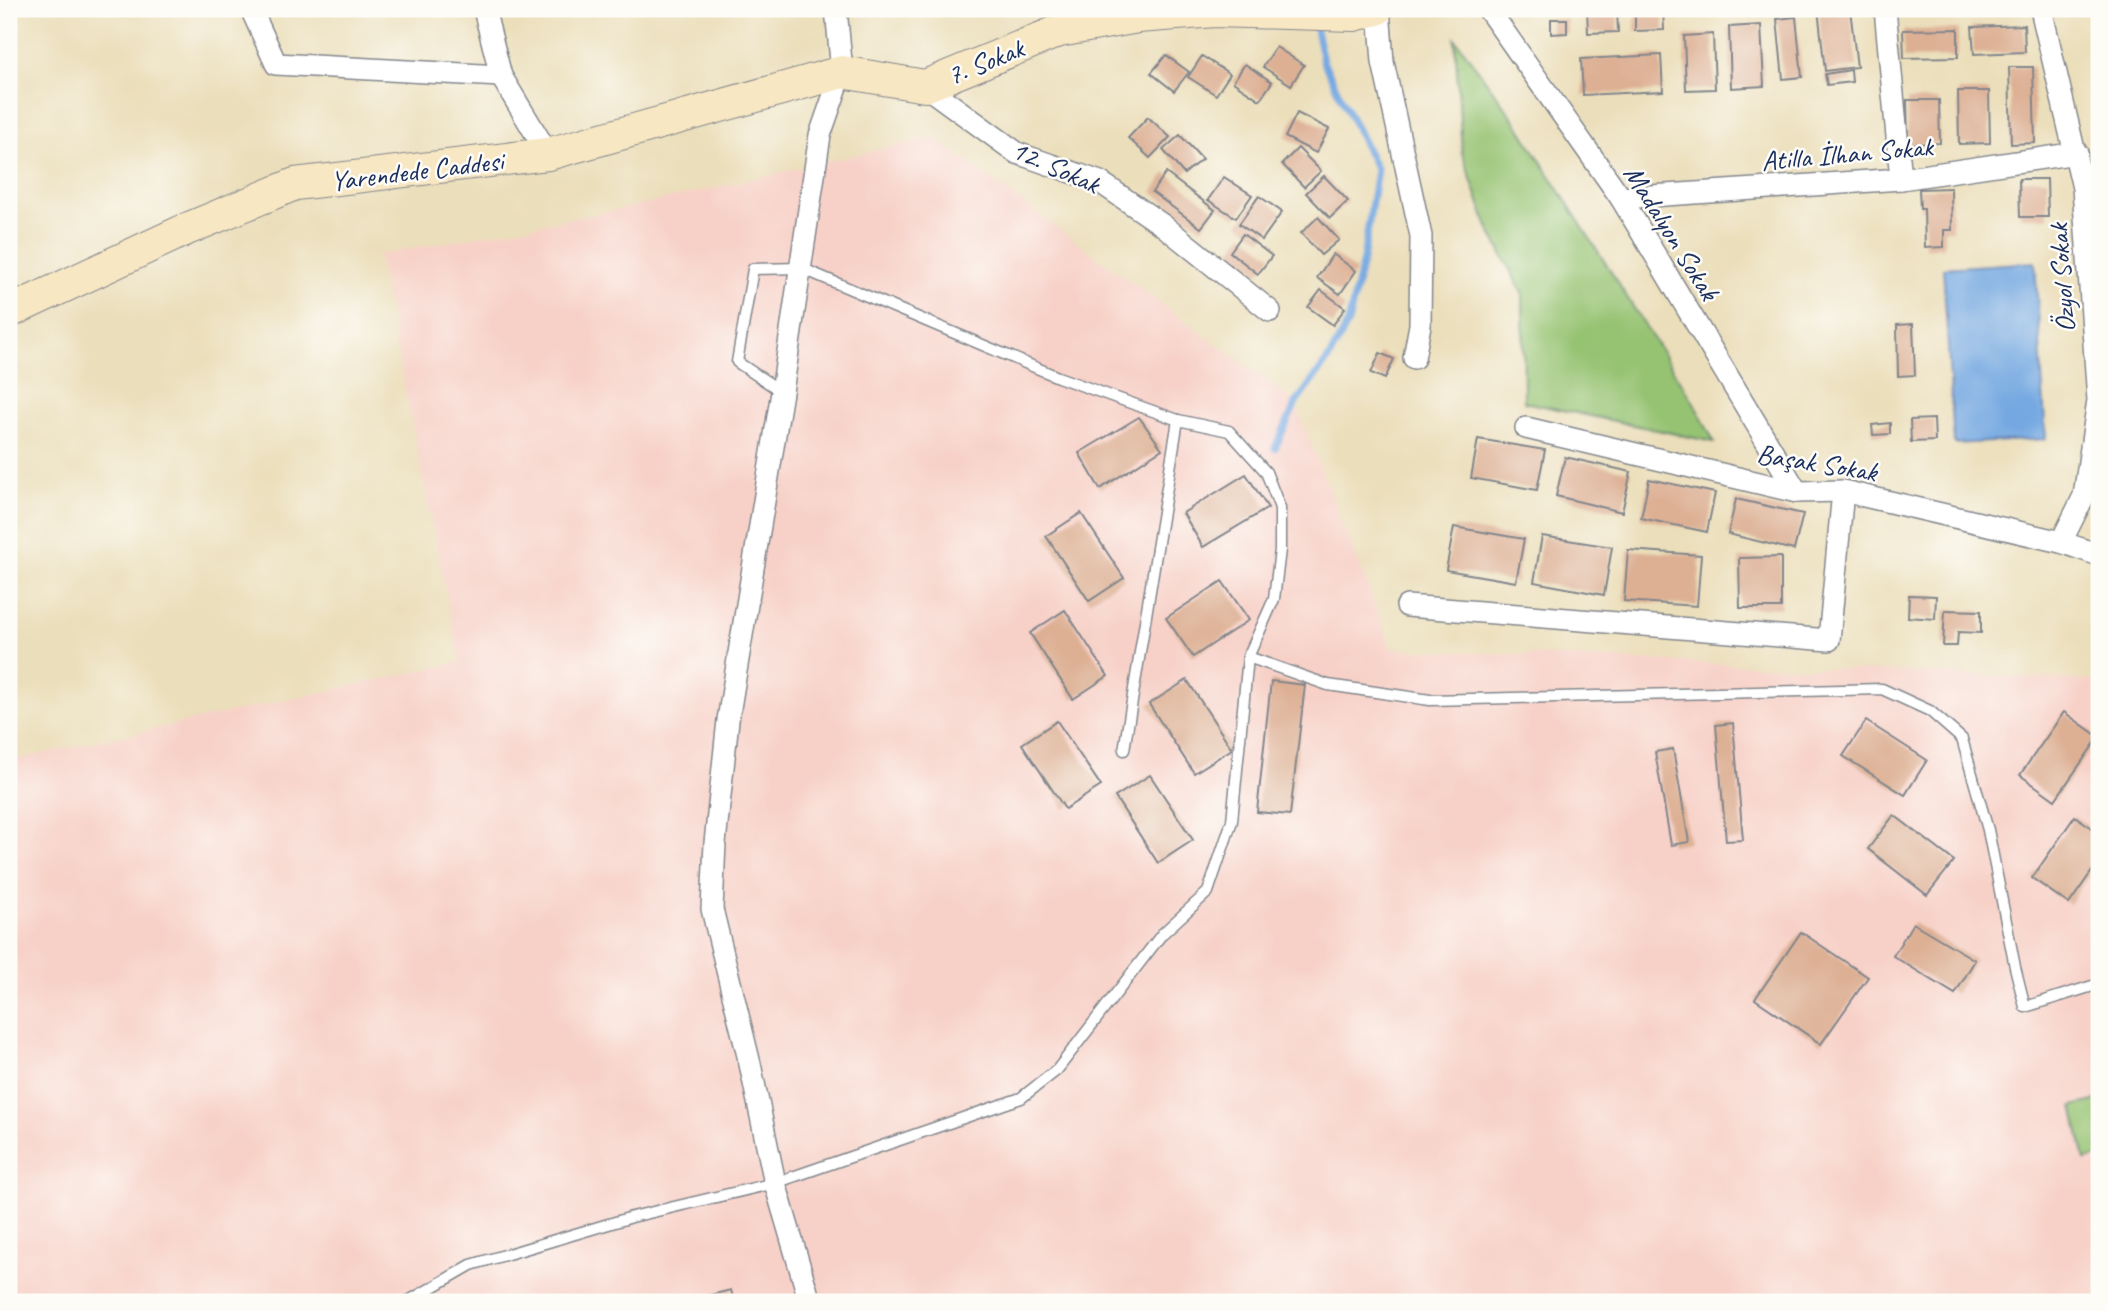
<svg xmlns="http://www.w3.org/2000/svg" width="2108" height="1311" viewBox="0 0 2108 1311" font-family="Caveat,sans-serif">
<style>
.built{fill:#f7d1c8}
.green{fill:#96c372;stroke:#587968;stroke-width:2}
.water{fill:#75a8e1;stroke:#486ca0;stroke-width:2}
.lines{fill:none;stroke-linecap:round;stroke-linejoin:round}
.stream{stroke:#75a8e1;stroke-width:7}
.building{fill:#ddb094}
.lane-casing{stroke:#83868c;stroke-width:13}
.street-casing{stroke:#83868c;stroke-width:24}
.secondary-casing{stroke:#83868c;stroke-width:34}
.lane{stroke:#fff;stroke-width:10}
.street{stroke:#fff;stroke-width:21}
.secondary{stroke:#f8e7c3;stroke-width:32}
.labels{text-anchor:middle;stroke-width:5;stroke-linejoin:round;paint-order:stroke}
.street-label{font-size:28px;fill:#1b2f5e;stroke:#fdfcf7}
</style>
<rect width="100%" height="100%" fill="#fdfcf7"/>
<filter id="ink" filterUnits="userSpaceOnUse"><feTurbulence type="fractalNoise" baseFrequency=".0143" numOctaves="2"/><feDisplacementMap in="SourceGraphic" scale="14" xChannelSelector="R" yChannelSelector="G"/><feConvolveMatrix kernelMatrix="1 2 1 2 8 2 1 2 1" color-interpolation-filters="sRGB"/></filter>
<filter id="wash" filterUnits="userSpaceOnUse"><feTurbulence type="fractalNoise" baseFrequency=".00686" numOctaves="4" result="noise"/><feDisplacementMap in="SourceGraphic" scale="28" xChannelSelector="R" yChannelSelector="G"/><feGaussianBlur stdDeviation="1.57" result="paint"/><feColorMatrix in="noise" values="0 0 0 0 0 0 0 0 0 0 0 0 0 0 0 0 0 1.4 0 .05"/><feComposite in="paint" operator="in"/></filter>
<g filter="url(#wash)">
<rect width="100%" height="100%" fill="#ebdeba"/>
<path class="built" d="M933,137L1294,401L1392,649L2099,681V1302H9V761L460,662L378,255L637,206Z"/>
<g class="green">
<path d="M1455,38L1516,122L1694,403L1714,442L1524,402L1523,295L1488,227L1462,153Z"/>
<path d="M2099,1100V1157L2085,1160L2073,1106Z"/>
</g>
<path class="water" d="M2035,262L2046,439L1954,444L1943,268Z"/>
<g class="lines">
<path class="stream" d="M1275,448L1296,403L1329,358L1348,323L1363,260L1377,170L1323,61L1314,21"/>
</g>
<g id="blocks">
<g class="building">
<path d="M1587,9H1617L1618,32L1588,33Z"/>
<path d="M1635,9H1663L1664,30L1635,31Z"/>
<path d="M1818,9H1850L1857,67L1825,71Z"/>
<path d="M1796,17L1802,77L1783,79L1777,19Z"/>
<path d="M1551,19H1567V33L1551,34Z"/>
<path d="M1761,25L1764,86L1731,88L1729,27Z"/>
<path d="M2024,25L2025,52L1974,54L1972,27Z"/>
<path d="M1958,29V57L1904,58L1903,30Z"/>
<path d="M1713,34L1715,89L1686,90L1684,36Z"/>
<path d="M1276,47L1304,65L1291,85L1263,67Z"/>
<path d="M1166,55L1189,72L1174,91L1151,73Z"/>
<path d="M1661,55L1663,91L1583,95L1581,59Z"/>
<path d="M1202,56L1230,74L1216,95L1188,77Z"/>
<path d="M1245,64L1272,82L1260,100L1233,82Z"/>
<path d="M2009,67H2033L2035,143L2011,144Z"/>
<path d="M1851,70L1852,82L1827,85L1825,74Z"/>
<path d="M1958,91H1989L1990,143L1959,144Z"/>
<path d="M1907,100H1939L1940,143L1908,144Z"/>
<path d="M1297,113L1329,129L1316,153L1285,137Z"/>
<path d="M1148,117L1170,137L1150,158L1128,138Z"/>
<path d="M1180,135L1202,159L1184,174L1163,150Z"/>
<path d="M1298,148L1321,171L1304,187L1282,164Z"/>
<path d="M1166,173L1215,210L1201,228L1152,192Z"/>
<path d="M1324,176L1348,201L1330,218L1306,193Z"/>
<path d="M1224,177L1252,195L1236,218L1208,200Z"/>
<path d="M2019,179H2047L2048,217H2020Z"/>
<path d="M1951,188L1952,230H1944V247L1925,248L1924,209H1920L1919,189Z"/>
<path d="M1259,196L1282,212L1262,240L1239,224Z"/>
<path d="M1318,217L1339,240L1321,255L1301,233Z"/>
<path d="M1243,234L1272,256L1258,274L1230,252Z"/>
<path d="M1333,254L1356,271L1340,294L1317,278Z"/>
<path d="M1321,290L1345,308L1333,325L1308,307Z"/>
<path d="M1913,324L1915,375L1898,376L1897,325Z"/>
<path d="M1380,353L1394,359L1385,379L1371,373Z"/>
<path d="M1139,417L1162,449L1100,489L1079,453Z"/>
<path d="M1934,419L1935,441L1911,442L1910,420Z"/>
<path d="M1890,423V434L1873,435L1872,425Z"/>
<path d="M1478,439L1545,450L1537,490L1471,478Z"/>
<path d="M1565,457L1631,472L1622,512L1556,496Z"/>
<path d="M1246,474L1268,508L1203,547L1183,513Z"/>
<path d="M1649,479L1715,493L1707,532L1641,518Z"/>
<path d="M1736,499L1803,514L1794,550L1728,534Z"/>
<path d="M1081,513L1124,578L1089,601L1046,536Z"/>
<path d="M1454,527L1524,539L1516,582L1446,570Z"/>
<path d="M1542,536L1612,547L1604,595L1534,582Z"/>
<path d="M1628,550L1701,555L1697,606L1624,601Z"/>
<path d="M1781,557V608H1740L1739,558Z"/>
<path d="M1222,581L1249,620L1193,657L1166,618Z"/>
<path d="M1909,595L1936,596L1935,619L1908,617Z"/>
<path d="M1065,610L1108,676L1073,699L1030,633Z"/>
<path d="M1945,610L1981,611V633L1958,632L1957,646H1943Z"/>
<path d="M1187,680L1232,749L1194,773L1149,704Z"/>
<path d="M1271,681L1305,685L1290,815L1257,812Z"/>
<path d="M2064,712L2099,737L2055,800L2020,775Z"/>
<path d="M1057,721L1101,786L1065,809L1022,744Z"/>
<path d="M1866,721L1927,760L1905,795L1843,756Z"/>
<path d="M1733,723L1743,840L1726,841L1716,725Z"/>
<path d="M1673,749L1689,842L1671,845L1655,752Z"/>
<path d="M1150,775L1193,840L1158,863L1115,797Z"/>
<path d="M1894,815L1954,861L1927,895L1868,849Z"/>
<path d="M2075,816L2099,833V861L2069,904L2032,878Z"/>
<path d="M1913,923L1975,960L1955,994L1893,956Z"/>
<path d="M1801,932L1868,977L1821,1044L1755,999Z"/>
<path d="M731,1290L734,1302H686V1301Z"/>
</g>
</g>
</g>
<g filter="url(#ink)">
<use href="#blocks" fill-opacity="0" stroke="#83868c" stroke-width="2"/>
<g class="lines">
<defs>
<g id="lane">
<path d="M782,392L737,362L753,269L801,268L1058,377L1178,420L1229,431L1266,472L1280,508V550L1274,599L1248,657L1328,685L1430,700L1882,689L1930,711L1962,739L1988,830L2015,967L2025,1007L2099,984"/>
<path d="M1124,750L1178,420"/>
<path d="M407,1302L471,1265L632,1217L775,1183L1021,1098L1057,1070L1162,934L1208,892L1232,821L1248,657"/>
</g>
<g id="street">
<path d="M251,9L276,64L501,76"/>
<path d="M484,9L501,76L548,154"/>
<path d="M1379,9L1383,62L1421,236L1420,325L1414,358"/>
<path d="M1488,9L1621,198L1797,492"/>
<path d="M1885,9L1901,179"/>
<path d="M2041,9L2083,188L2098,400L2084,496L2061,542"/>
<path d="M925,86L1017,153L1100,182L1164,226L1270,311"/>
<path d="M1621,198L1901,179L2077,153"/>
<path d="M1526,428L1797,492L1843,491L2061,542L2099,555"/>
<path d="M1407,606L1829,640L1843,491"/>
<path d="M810,1302L775,1183L750,1064L712,909L715,843L728,720L782,392L820,135L842,72L836,9"/>
</g>
<path id="secondary" d="M9,312L187,229L295,184L548,154L842,72L925,86L1059,31L1138,17L1215,11L1354,15L1377,9"/>
</defs>
<use href="#lane" class="lane-casing"/>
<use href="#street" class="street-casing"/>
<use href="#secondary" class="secondary-casing"/>
<use href="#lane" class="lane"/>
<use href="#street" class="street"/>
<use href="#secondary" class="secondary"/>
</g>
</g>
<g class="labels">
<g class="street-label">
<text transform="translate(985 61) rotate(-22)" y="10">7. Sokak</text>
<text transform="translate(1847 153) rotate(-5)" y="10">Atilla İlhan Sokak</text>
<text transform="translate(1056 166) rotate(24)" y="10">12. Sokak</text>
<text transform="translate(417 170) rotate(-7)" y="10">Yarendede Caddesi</text>
<text transform="translate(1672 232) rotate(58)" y="10">Madalyon Sokak</text>
<text transform="translate(2061 278) rotate(-94)" y="10">Özyol Sokak</text>
<text transform="translate(1817 462) rotate(9)" y="10">Başak Sokak</text>
</g>
</g>
<rect width="2108" height="1311" fill="none" stroke="#fdfcf7" stroke-width="35"/>
</svg>
